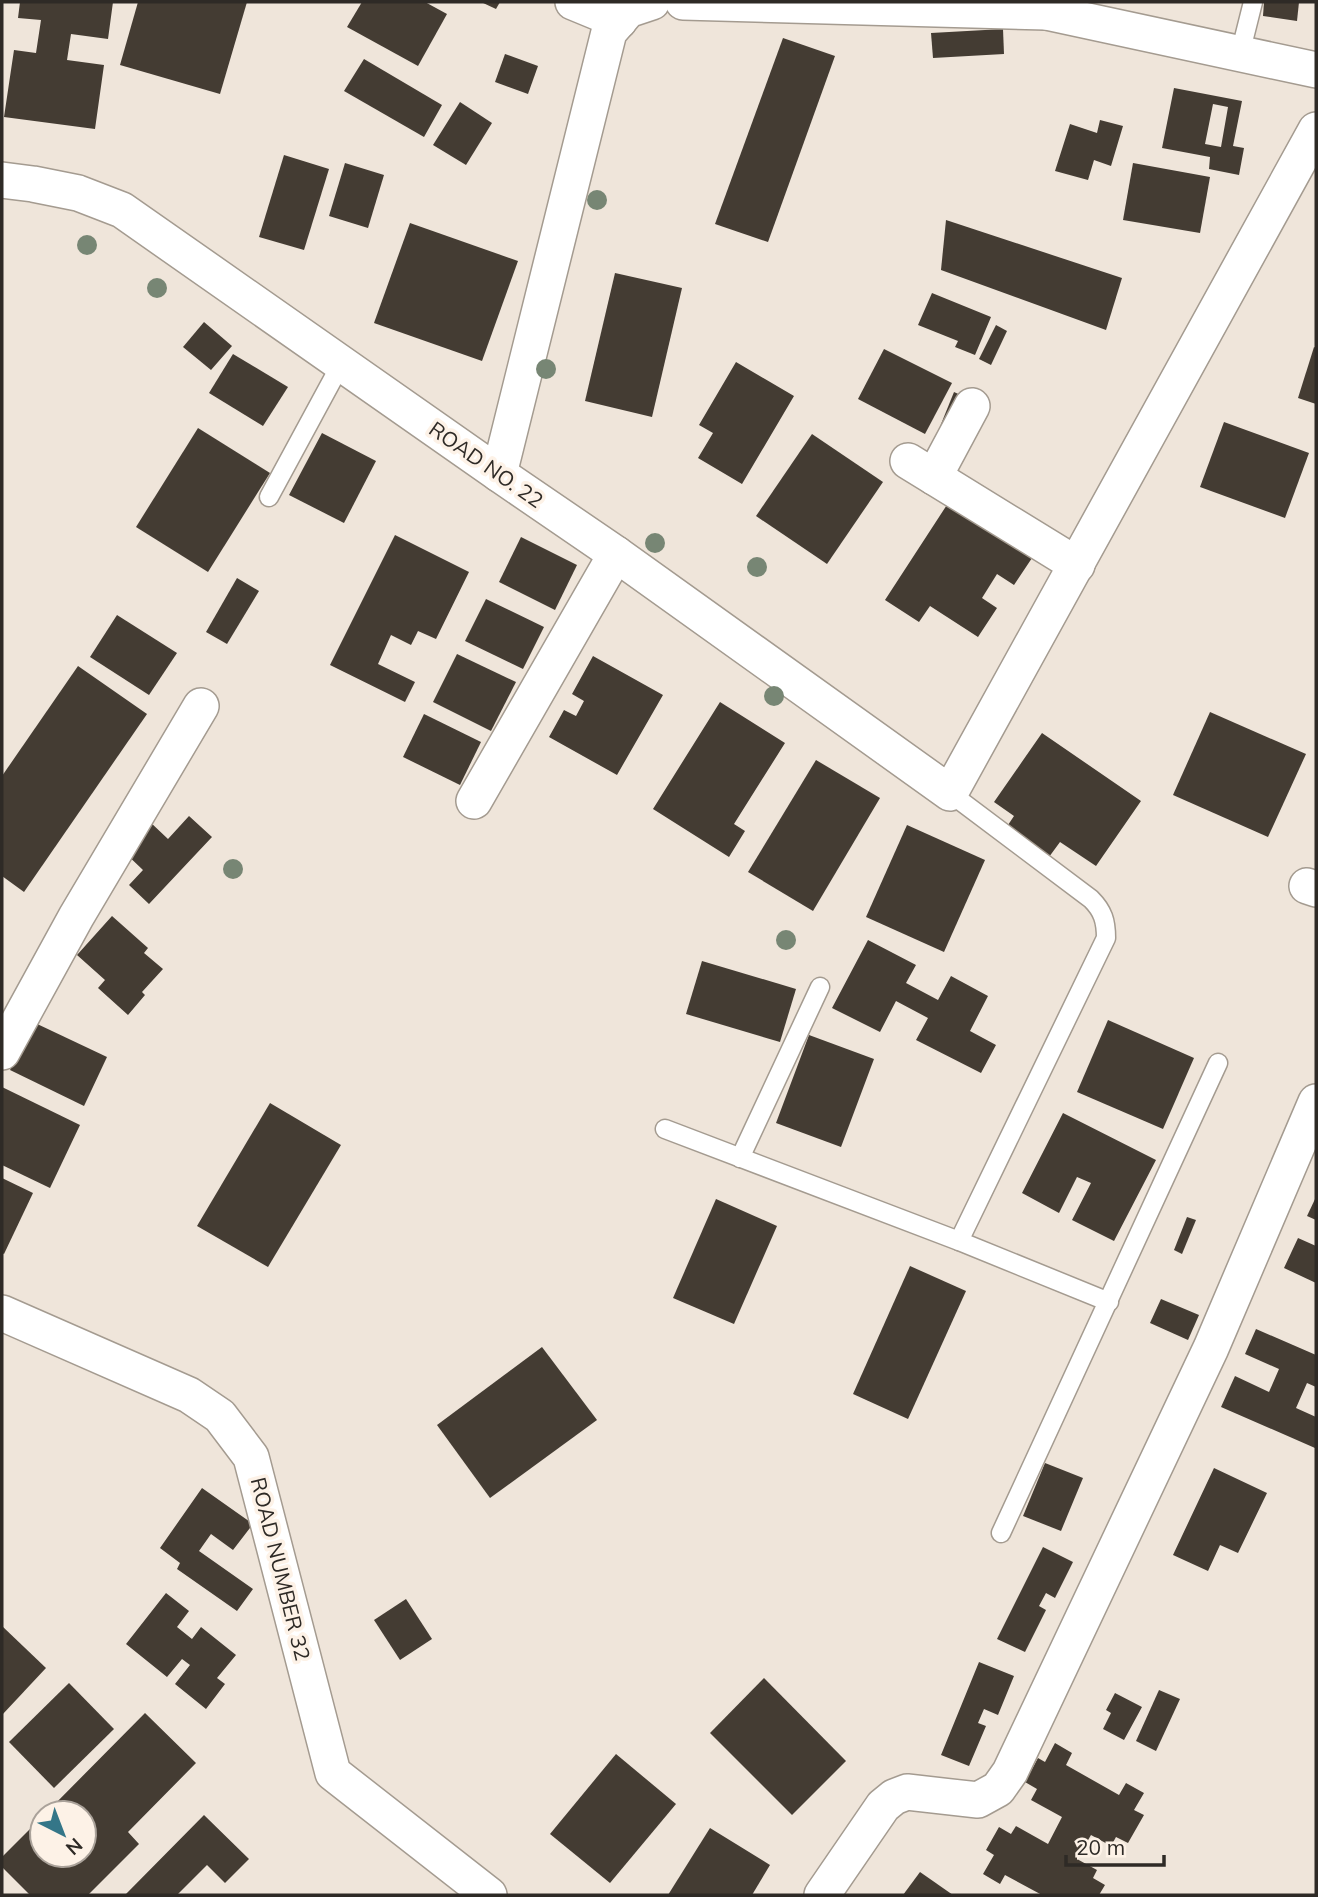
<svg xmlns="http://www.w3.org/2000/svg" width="1318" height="1897" viewBox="0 0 1318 1897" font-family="Mulish,sans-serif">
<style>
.building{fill:#443c33;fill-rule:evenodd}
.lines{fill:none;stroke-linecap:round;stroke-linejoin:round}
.service-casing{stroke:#a49b90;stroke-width:21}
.minor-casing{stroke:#a49b90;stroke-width:38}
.service{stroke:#fff;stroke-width:18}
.minor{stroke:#fff;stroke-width:35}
.tree{fill:#778674}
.labels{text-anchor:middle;stroke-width:7;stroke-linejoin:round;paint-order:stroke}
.street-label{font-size:21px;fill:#2e2a26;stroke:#fdf2e7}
</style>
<rect width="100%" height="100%" fill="#efe5da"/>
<g class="building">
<path d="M20,2H113L108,39L71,34L67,60L104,65L95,129L4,117L14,50L36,53L41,20L18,18Z"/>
<path d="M138,2H247L220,94L120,65Z"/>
<path d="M362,2H425L447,14L418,66L347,27Z"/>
<path d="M481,2H500L496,9Z"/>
<path d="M1264,2H1299L1297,21L1263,16Z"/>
<path d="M1003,29L1004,54L933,58L931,33Z"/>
<path d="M783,38L835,56L768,242L715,224Z"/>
<path d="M505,54L538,66L528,94L495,82Z"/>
<path d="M364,59L442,105L424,137L344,91Z"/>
<path d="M1174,88L1242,101L1233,146L1244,148L1239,175L1209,169L1210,157L1162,148ZM1213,104L1228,107L1221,147L1205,144Z"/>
<path d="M460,102L492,123L466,165L433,145Z"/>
<path d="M1100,120L1123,126L1111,166L1094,160L1088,180L1055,171L1070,124L1097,133Z"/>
<path d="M284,155L329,169L304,250L259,237Z"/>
<path d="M345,163L384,175L368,228L329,216Z"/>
<path d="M1133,163L1210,177L1200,233L1123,220Z"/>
<path d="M946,220L1122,278L1106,330L941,270Z"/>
<path d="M410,223L518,261L482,361L374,323Z"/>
<path d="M615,273L682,288L652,417L585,401Z"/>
<path d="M932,293L991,317L975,355L955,347L958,341L918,325Z"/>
<path d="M204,322L232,346L211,370L183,347Z"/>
<path d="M996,325L1007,331L991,365L979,359Z"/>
<path d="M1314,347L1316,348V404L1298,398Z"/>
<path d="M884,349L952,383L925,434L858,399Z"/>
<path d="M233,354L288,387L263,426L209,393Z"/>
<path d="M736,362L794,396L742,484L698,458L713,433L699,425Z"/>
<path d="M954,392L967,398L933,444Z"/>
<path d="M1224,422L1309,453L1285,518L1200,487Z"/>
<path d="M198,428L270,473L208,572L136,527Z"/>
<path d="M322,433L376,461L344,523L289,495Z"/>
<path d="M812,434L883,482L827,564L756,516Z"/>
<path d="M954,494L1038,549L1014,585L997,574L982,598L997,608L978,637L930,606L919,622L885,600Z"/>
<path d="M395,535L469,572L436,639L418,631L411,645L391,635L378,664L415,682L405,702L330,665Z"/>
<path d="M521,537L577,565L555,610L499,582Z"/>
<path d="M237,578L259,591L227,644L206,632Z"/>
<path d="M486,599L544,627L523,669L465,641Z"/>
<path d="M117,615L177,653L149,695L90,657Z"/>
<path d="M457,654L516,682L491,731L433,702Z"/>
<path d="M593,656L663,695L617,775L549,737L564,710L576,716L584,701L572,694Z"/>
<path d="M78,666L147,714L24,892L2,876V776Z"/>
<path d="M720,702L785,743L734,824L745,831L729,857L653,809Z"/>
<path d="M1210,712L1306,754L1268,837L1173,795Z"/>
<path d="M424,714L481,742L460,785L403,757Z"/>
<path d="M1042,733L1141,801L1096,866L1060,842L1049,857L1006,828L1014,816L994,802Z"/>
<path d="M816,760L880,798L813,911L748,872Z"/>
<path d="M189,816L212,837L149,904L129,885L143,870L122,850L149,821L168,839Z"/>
<path d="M907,825L985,860L944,952L866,917Z"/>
<path d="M112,916L148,948L144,953L163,969L142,992L145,995L128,1015L98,988L105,980L77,955Z"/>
<path d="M868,940L916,965L906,983L938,1000L951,976L988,996L970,1031L996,1045L981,1073L916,1040L928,1018L896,1001L880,1032L832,1008Z"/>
<path d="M702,961L796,989L780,1042L686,1014Z"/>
<path d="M1108,1020L1194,1058L1163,1129L1077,1092Z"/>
<path d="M33,1022L107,1057L84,1106L10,1070Z"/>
<path d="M809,1035L874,1059L841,1147L776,1123Z"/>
<path d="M2,1087L80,1125L50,1188L2,1165Z"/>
<path d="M270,1103L341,1145L268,1267L197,1226Z"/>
<path d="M1063,1113L1156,1160L1114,1241L1072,1220L1091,1183L1077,1177L1059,1213L1022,1193Z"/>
<path d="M2,1178L33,1193L4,1254L2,1253Z"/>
<path d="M1316,1197V1220L1307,1216Z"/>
<path d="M716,1199L777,1226L734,1324L673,1298Z"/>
<path d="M1187,1217L1196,1220L1182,1254L1174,1250Z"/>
<path d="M1298,1238L1316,1246V1283L1284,1268Z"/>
<path d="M910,1266L966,1291L908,1419L853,1394Z"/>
<path d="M1161,1299L1199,1315L1188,1340L1150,1323Z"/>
<path d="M1256,1329L1316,1355V1387L1307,1383L1296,1408L1316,1417L1315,1448L1221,1407L1235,1376L1269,1392L1279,1369L1245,1354Z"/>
<path d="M542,1347L597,1420L490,1498L437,1425Z"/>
<path d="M1045,1463L1083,1478L1061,1531L1023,1516Z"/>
<path d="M1214,1468L1267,1493L1238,1553L1220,1545L1208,1571L1173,1555Z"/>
<path d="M202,1488L253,1524L233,1550L211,1534L199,1551L253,1589L237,1611L177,1569L180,1563L160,1548Z"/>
<path d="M1043,1547L1073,1562L1055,1598L1046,1593L1039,1606L1046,1610L1025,1652L997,1639Z"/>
<path d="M166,1593L189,1611L177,1627L192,1639L201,1627L236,1655L217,1678L225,1684L206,1709L175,1684L190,1665L182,1659L167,1677L126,1644Z"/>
<path d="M406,1599L432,1639L400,1660L374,1620Z"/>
<path d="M2,1626L46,1668L2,1715Z"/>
<path d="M979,1662L1014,1676L998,1715L984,1709L978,1723L986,1726L969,1766L941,1755Z"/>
<path d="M764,1678L846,1761L792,1815L710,1733Z"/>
<path d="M69,1683L114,1729L54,1788L9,1742Z"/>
<path d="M1159,1690L1180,1699L1156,1751L1136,1741Z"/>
<path d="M1115,1693L1142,1707L1124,1740L1103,1729L1111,1713L1106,1710Z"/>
<path d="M145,1713L196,1763L128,1832L139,1844L88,1895H30L2,1867V1857L42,1817V1855H84V1813H46Z"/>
<path d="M1055,1743L1072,1753L1066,1765L1119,1795L1126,1783L1144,1793L1134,1810L1144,1815L1128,1843L1116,1837L1111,1846L1091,1835L1077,1859L1097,1870L1093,1878L1105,1885L1099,1895H1042L1005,1875L1000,1884L983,1874L994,1855L986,1850L999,1827L1011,1834L1016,1826L1048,1844L1062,1817L1031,1800L1037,1789L1025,1782L1038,1758L1045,1762Z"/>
<path d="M616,1754L676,1804L610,1883L550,1834Z"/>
<path d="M204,1815L249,1859L225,1883L207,1865L177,1895H125Z"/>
<path d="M710,1828L770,1865L752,1895H668Z"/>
<path d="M920,1872L953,1895H903Z"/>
</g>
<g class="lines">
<defs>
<g id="service">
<path d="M1240,54L1253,2"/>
<path d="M269,497L341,364"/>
<path d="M950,793L1091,899C1103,911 1106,921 1106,938L959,1241"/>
<path d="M665,1129L959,1241L1109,1302"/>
<path d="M740,1158L820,987"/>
<path d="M1001,1533L1218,1063"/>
</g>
<g id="minor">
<path d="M573,2L619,21"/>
<path d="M683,2L1046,12"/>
<path d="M1046,2V12L1316,70"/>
<path d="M2,180L33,184L78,193L122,210L499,474L616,554L950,793L1316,130"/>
<path d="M908,461L1077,565"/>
<path d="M499,474L609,32L628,10L652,2"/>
<path d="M934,477L972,406"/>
<path d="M474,801L616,554"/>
<path d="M1307,886L1316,889"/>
<path d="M2,1052L76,917L201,706"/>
<path d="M2,1313L189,1395L220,1416L251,1457L333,1773L489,1895"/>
<path d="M822,1895L883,1806L894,1797L907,1792L978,1800L998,1789L1010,1772L1211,1348L1316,1102"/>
</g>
</defs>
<use href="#service" class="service-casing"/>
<use href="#minor" class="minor-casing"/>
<use href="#service" class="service"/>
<use href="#minor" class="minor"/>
</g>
<g class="tree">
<circle cx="597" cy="200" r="10"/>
<circle cx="87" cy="245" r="10"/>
<circle cx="157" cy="288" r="10"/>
<circle cx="546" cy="369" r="10"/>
<circle cx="655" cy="543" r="10"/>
<circle cx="757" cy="567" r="10"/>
<circle cx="774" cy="696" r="10"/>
<circle cx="233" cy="869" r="10"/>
<circle cx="786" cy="940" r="10"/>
</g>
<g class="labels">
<g class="street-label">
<text transform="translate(486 465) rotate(35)" y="7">ROAD NO. 22</text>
<text transform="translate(280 1569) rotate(76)" y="7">ROAD NUMBER 32</text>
</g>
</g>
<rect width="1318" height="1897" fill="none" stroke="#2e2a26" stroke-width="7"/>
<g transform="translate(63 1834) rotate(138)"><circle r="33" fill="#fdf2e7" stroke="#aaa29a" stroke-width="2"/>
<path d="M0-5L12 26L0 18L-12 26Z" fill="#347688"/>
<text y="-10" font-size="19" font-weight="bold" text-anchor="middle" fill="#2e2a26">N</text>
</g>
<path d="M1066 1855v10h98v-10" fill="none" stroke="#2e2a26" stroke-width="3.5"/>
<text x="1076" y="1855" font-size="21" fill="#2e2a26" stroke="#fdf2e7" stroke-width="5" paint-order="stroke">20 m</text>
</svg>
